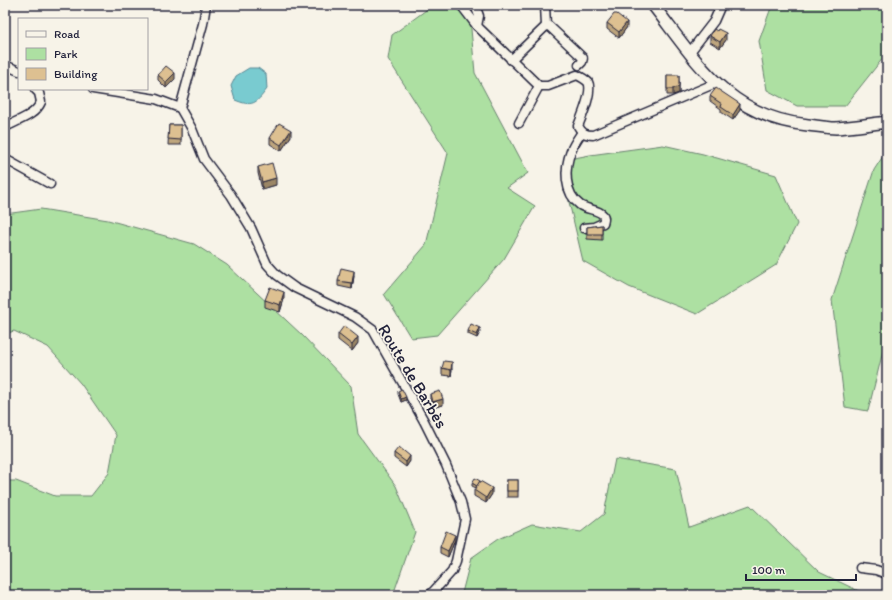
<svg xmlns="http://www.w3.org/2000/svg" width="892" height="600" viewBox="0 0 892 600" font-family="Itim,sans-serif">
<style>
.green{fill:#ade0a2;stroke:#68816e}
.water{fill:#79cbd0;stroke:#568794}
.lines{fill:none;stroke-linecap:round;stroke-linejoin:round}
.minor-casing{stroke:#22223b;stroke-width:11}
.major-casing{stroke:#22223b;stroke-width:14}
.minor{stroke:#f7f3e8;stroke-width:8}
.major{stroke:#f7f3e8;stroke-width:11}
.wall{fill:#bea57d;stroke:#22223b}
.shaded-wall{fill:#9b8666;stroke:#22223b}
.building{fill:#ddc091;stroke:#22223b}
.labels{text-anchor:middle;stroke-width:3.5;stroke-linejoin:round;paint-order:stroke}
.street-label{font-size:17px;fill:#22223b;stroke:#f7f3e8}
</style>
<rect width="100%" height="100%" fill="#f7f3e8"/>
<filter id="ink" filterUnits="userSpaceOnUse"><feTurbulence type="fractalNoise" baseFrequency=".025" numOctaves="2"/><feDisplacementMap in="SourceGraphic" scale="8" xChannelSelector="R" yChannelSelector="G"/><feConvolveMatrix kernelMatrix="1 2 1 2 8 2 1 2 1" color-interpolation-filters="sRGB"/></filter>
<g filter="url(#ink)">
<g class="green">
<path d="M433,5H450L470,18L475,73L528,173L507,188L535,206L504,259L437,335L411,338L384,294L426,245L448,153L388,59L392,35Z"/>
<path d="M772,5H887V53L845,106H797L767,90L759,41Z"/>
<path d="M663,145L703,154L776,175L797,224L776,265L697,314L629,287L583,261L569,202V159L590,155Z"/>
<path d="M887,150V340L883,351L868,411L845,407L832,300L874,170Z"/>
<path d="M41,209L108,220L194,244L227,265L302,335L351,386L358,434L396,486L415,532L393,595H5V481H16L55,496H91L109,473L116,435L81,384L48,347L14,331L5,334V214Z"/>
<path d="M615,459L676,469L689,527L750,505L819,572L867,595H463L462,593L471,558L498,539L532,524L581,532L604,514Z"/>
</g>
<path class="water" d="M249,68H258L266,74L267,89C256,104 252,107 235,100L231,86L236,76Z"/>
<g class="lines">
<defs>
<g id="minor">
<path d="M461,5L477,26L539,86H548L577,75C581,77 585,79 588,82C593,91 582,116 578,126C582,133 585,135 593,135L716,83"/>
<path d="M475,5L479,16L477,26"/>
<path d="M545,5L546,26"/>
<path d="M690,52L714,21L721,5"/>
<path d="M511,60L546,26H549L583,58L582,62L579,65"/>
<path d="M5,65L19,71"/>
<path d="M93,89L156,99L180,108L192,129L204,159L231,195L251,228L267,264L277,275L295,288L355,317L373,330L424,421L446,465L461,502L465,519L456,561L452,571L443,581L430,595"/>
<path d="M180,108L203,24L206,5"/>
<path d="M519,123L539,86"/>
<path d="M5,127C18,120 35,116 41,102L39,93L35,89"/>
<path d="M582,132C578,138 573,145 571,151C564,169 564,193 580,205C587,210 598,209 603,215C605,218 604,220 603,223L594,227L584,228"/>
<path d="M5,159L50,184"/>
<path d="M860,568L876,570L887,574"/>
</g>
<path id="major" d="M653,5C698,63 728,117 808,125C817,126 827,128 836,128C853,127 870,124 887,122"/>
</defs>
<use href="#minor" class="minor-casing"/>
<use href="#major" class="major-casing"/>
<use href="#minor" class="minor"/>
<use href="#major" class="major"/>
</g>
<g class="wall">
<path d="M607,23L627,27L619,38L607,29Z"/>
<path d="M710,36L726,40L720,48L710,42Z"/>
<path d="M158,75L175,79L166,88L158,80Z"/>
<path d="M667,75L679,81V93L673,95H667Z"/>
<path d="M710,96L740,110L733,120L721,112V109L710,101Z"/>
<path d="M169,125H181V145H168Z"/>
<path d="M291,136L281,151L270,144V138Z"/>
<path d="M258,167L276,185L262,189L258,173Z"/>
<path d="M602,225V240L587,239V227Z"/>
<path d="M354,276L352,289L338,286V281Z"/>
<path d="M284,299L280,312L265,307V300Z"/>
<path d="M468,331L480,332L477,338L468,334Z"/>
<path d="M338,334L358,343L352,351L338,340Z"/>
<path d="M442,368L452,369L451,376L442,375Z"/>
<path d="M398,391L406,400L401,402L398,394Z"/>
<path d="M430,394L443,405L432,408L430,400Z"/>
<path d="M394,453L410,461L406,467L394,458Z"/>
<rect x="507" y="480" width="11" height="17"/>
<path d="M472,483L492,494L486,503L474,496V490L476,488L472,486Z"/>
<path d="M455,540L448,557L440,553V547Z"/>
</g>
<g class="shaded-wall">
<path d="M627,22V27L619,38V32Z"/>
<path d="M726,33V40L720,48V42Z"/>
<path d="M175,73V79L166,88V82Z"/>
<path d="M679,75V93L673,95V89Z"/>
<path d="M740,104V110L733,120V115Z"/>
<path d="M291,130V136L281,151V145Z"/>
<path d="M276,178V185L262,189V182Z"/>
<path d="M354,271V276L352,289V283Z"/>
<path d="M284,292V299L280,312V305Z"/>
<path d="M480,328V332L477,338V335Z"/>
<path d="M358,337V343L352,351V345Z"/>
<path d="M452,362V369L451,376V370Z"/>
<path d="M406,397V400L401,402V399Z"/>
<path d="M443,399V405L432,408V402Z"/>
<path d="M410,456V461L406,467V462Z"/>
<path d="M492,488V494L486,503V498Z"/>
<path d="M455,535V540L448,557V551Z"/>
</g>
<g class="building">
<path d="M614,14H617L627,22L619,32L607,23Z"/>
<path d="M714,29L717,31L718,29L726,33L720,42L710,36Z"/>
<path d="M166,66L175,73L166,82L158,75Z"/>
<path d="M667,75H679V86L673,89H667Z"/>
<path d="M716,88L740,104L733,115L721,107L722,104L710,96Z"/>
<path d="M279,123L291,130L281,145L270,138Z"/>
<path d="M169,125H181V140L168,139Z"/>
<path d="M272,163L276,178L262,182L258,167Z"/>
<path d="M602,225V234H587V227Z"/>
<path d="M341,268L354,271L352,283L338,281Z"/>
<path d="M270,287L284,292L280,305L265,300Z"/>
<path d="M471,324L480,328L477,335L468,331Z"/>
<path d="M344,326L358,337L352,345L338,334Z"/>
<path d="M444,361L452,362L451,370L442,368Z"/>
<path d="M402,389L406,397L401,399L398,391Z"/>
<path d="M440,391L443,399L432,402L430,394Z"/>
<path d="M399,447L410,456L406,462L394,453Z"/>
<path d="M475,478L480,481L477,486L472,483Z"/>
<rect x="507" y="480" width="11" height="11"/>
<path d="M480,481L492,488L486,498L474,490Z"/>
<path d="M446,531L455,535L448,551L440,547Z"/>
</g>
</g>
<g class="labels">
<g class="street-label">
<text transform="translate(413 376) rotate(59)" y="6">Route de Barbès</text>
</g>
</g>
<rect width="892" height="600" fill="none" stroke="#f7f3e8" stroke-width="20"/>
<rect x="10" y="10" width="872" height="580" fill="none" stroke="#22223b" stroke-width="1.5" filter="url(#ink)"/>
<rect x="18" y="18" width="130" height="72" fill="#f7f3e8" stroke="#a29fa3"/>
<rect x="26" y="31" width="20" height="6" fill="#f7f3e8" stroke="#a29fa3"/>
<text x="54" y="38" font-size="12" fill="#22223b">Road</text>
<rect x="26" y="48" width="20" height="12" fill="#ade0a2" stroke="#a29fa3"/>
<text x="54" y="58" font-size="12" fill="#22223b">Park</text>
<rect x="26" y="68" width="20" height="12" fill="#ddc091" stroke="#a29fa3"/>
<text x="54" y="78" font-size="12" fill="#22223b">Building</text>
<path d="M746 574v6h110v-6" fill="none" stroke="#22223b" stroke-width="2"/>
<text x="752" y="574" font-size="12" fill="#22223b" stroke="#f7f3e8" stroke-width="3" paint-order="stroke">100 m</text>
</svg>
